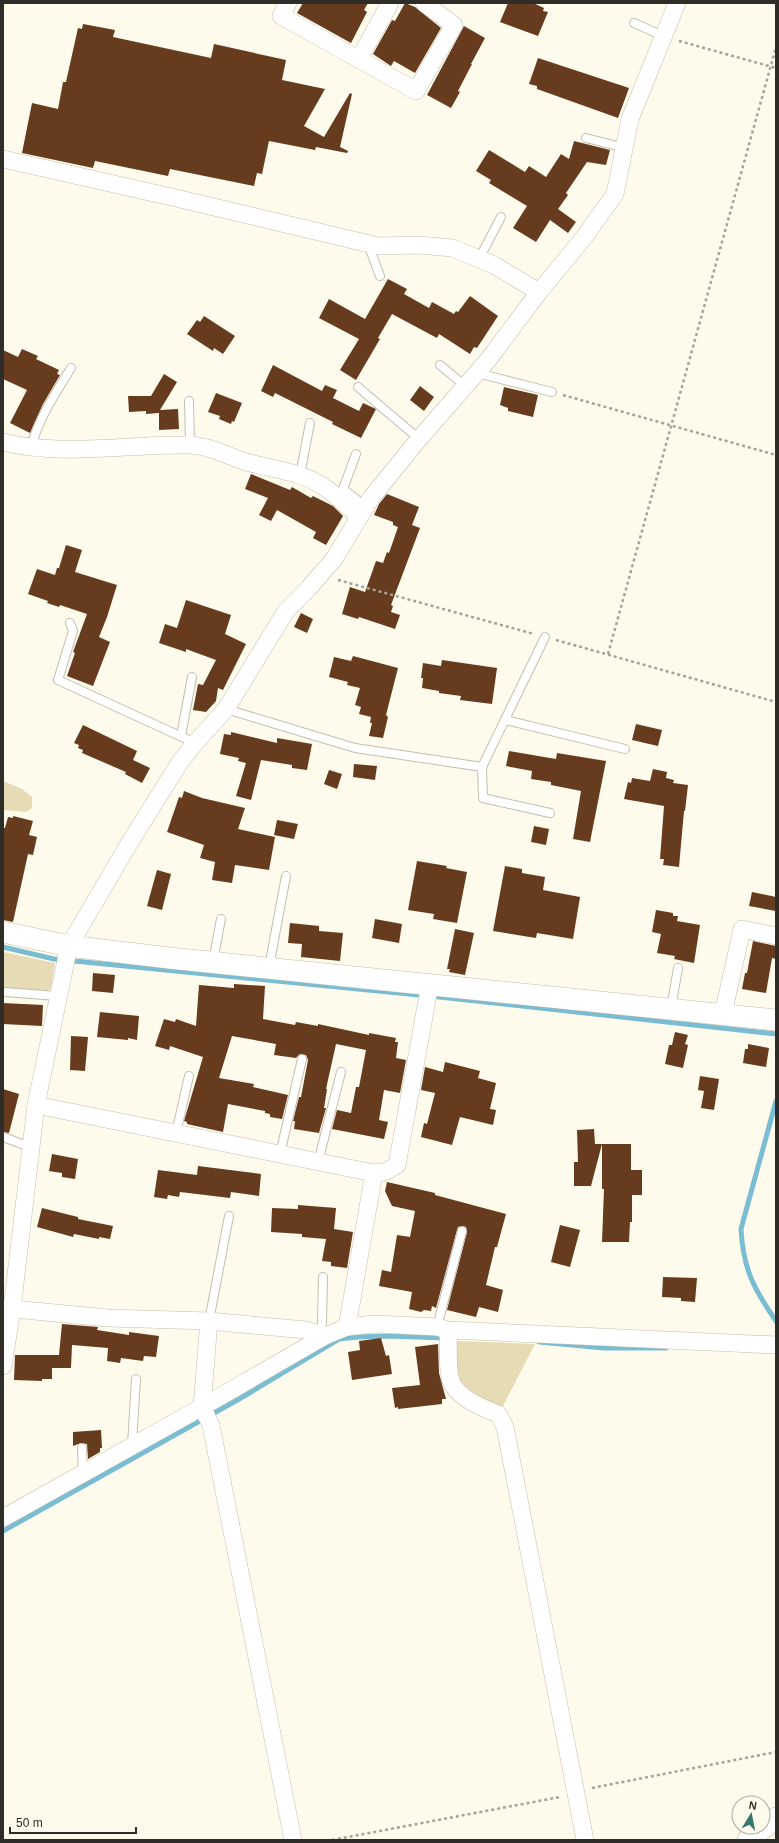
<svg xmlns="http://www.w3.org/2000/svg" width="779" height="1843" viewBox="0 0 779 1843" font-family="Arial,sans-serif">
<style>
.green{fill:#e7dbb5}
.lines{fill:none;stroke-linecap:round;stroke-linejoin:round}
.stream{stroke:#7abdd3;stroke-width:5}
.building{fill:#673b1e}
.service-casing{stroke:#c2beb0;stroke-width:10}
.minor-casing{stroke:#c2beb0;stroke-width:18}
.tertiary-casing{stroke:#c2beb0;stroke-width:22}
.path{stroke:#a5a297;stroke-width:2.5;stroke-dasharray:3 3;stroke-linecap:butt}
.service{stroke:#fff;stroke-width:8}
.minor{stroke:#fff;stroke-width:17}
.tertiary{stroke:#fff;stroke-width:21}
</style>
<rect width="100%" height="100%" fill="#fffbec"/>
<g class="green">
<path d="M3,781L22,789L32,797V808L26,812L3,810Z"/>
<path d="M3,952L55,963L51,988L48,991L3,988Z"/>
<path d="M457,1341L535,1344L502,1408L469,1391L457,1382L452,1347Z"/>
</g>
<g class="lines">
<g class="stream">
<path d="M3,947L54,959L439,997L776,1034"/>
<path d="M776,1101L741,1229C743,1269 754,1289 776,1321"/>
<path d="M539,1342L604,1348H666"/>
<path d="M3,1531L241,1398L339,1339L358,1337L387,1336L445,1338"/>
</g>
</g>
<g class="building">
<path d="M303,3H368L364,10L367,12L351,43L297,13Z"/>
<path d="M405,3L415,7L441,28L415,73L394,61L391,66L373,54L392,20L395,21Z"/>
<path d="M508,3H533L544,8L543,11L548,12L538,36L500,22Z"/>
<path d="M83,24L115,30L113,37L211,58L214,44L286,60L282,80L325,89L304,126L324,137L350,93L352,94L340,147L348,151L347,153L316,147L315,150L269,141L262,174L257,173L254,186L170,169L168,176L95,161L93,168L22,153L32,103L58,109L63,82H66L78,28L82,29Z"/>
<path d="M464,26L485,38L471,64H472L458,91L460,92L451,108L427,95Z"/>
<path d="M538,58L629,88L618,118L537,89V86L529,84Z"/>
<path d="M574,141L610,150L606,165L587,162L566,193L568,195L558,209L576,222L568,233L550,220L536,242L513,228L527,206L489,183L491,180L476,171L489,150L525,172L529,166L546,177L561,154L569,159Z"/>
<path d="M388,279L407,289L404,294L429,308L432,302L454,314L456,311L458,312L470,296L498,316L477,348L474,347L470,354L439,334L437,338L392,314L378,338L380,339L356,380L340,370L359,339L319,318L329,299L365,319Z"/>
<path d="M204,316L235,336L223,354L214,348L213,351L187,334L197,320L200,322Z"/>
<path d="M22,349L38,356L36,359L59,370L57,374L60,375L43,404L30,433L10,423L27,390L3,379V350L18,357Z"/>
<path d="M273,365L322,391L325,385L337,390L333,398L359,411L363,403L376,409L361,438L332,424L333,422L275,393L273,397L261,391Z"/>
<path d="M164,374L177,382L160,410L178,409L179,429L159,430V413L146,414V411L129,412L128,396H151Z"/>
<path d="M420,386L434,397L424,411L410,400Z"/>
<path d="M504,387L538,395L533,417L508,411V408L500,405Z"/>
<path d="M216,393L242,403L234,422L232,421L231,424L219,419L220,416L208,412Z"/>
<path d="M251,474L290,490L292,487L311,498L313,496L333,506L343,516L326,545L313,538L316,532L277,510L271,521L259,515L268,498L245,489Z"/>
<path d="M387,494L419,507L412,525L420,528L391,605L393,606L391,612L400,615L395,629L359,617L358,619L342,614L350,587L365,592L376,561L383,563L387,552L389,553L398,527L393,525V522L374,515L379,504Z"/>
<path d="M66,545L82,550L75,572L117,585L107,617L99,637L110,642L93,686L67,676L75,653L73,652L87,614L60,605L59,607L47,603L48,601L28,594L37,569L55,575L57,568H59Z"/>
<path d="M186,600L231,615L225,634L246,644L223,690L218,688L216,701L206,712L193,710L198,684L203,685L216,660L186,649V652L159,643L165,624L177,628Z"/>
<path d="M301,613L313,619L307,633L294,627Z"/>
<path d="M353,656L398,668L386,715L388,717L383,738L369,736L372,723H370L371,717L359,714L361,707L355,705L360,688L347,685L348,682L329,677L334,657L351,661Z"/>
<path d="M442,660L497,668L492,704L460,700L461,696L439,693V691L422,688L423,678H421L423,663L441,666Z"/>
<path d="M636,724L662,730L658,746L632,740Z"/>
<path d="M83,725L137,751L133,760L150,768L142,783L125,774L126,772L82,753L83,750L78,748L79,745L74,743Z"/>
<path d="M231,732L277,743V738L312,744L307,770L292,768V765L261,760L251,800L236,796L246,763L238,761L239,758L220,754L224,734L231,735Z"/>
<path d="M509,751L556,759L557,753L606,761L590,842L573,839L581,791L551,785V782L531,779L532,771L506,766Z"/>
<path d="M354,764L377,766L375,780L353,777Z"/>
<path d="M653,769L667,772L666,778L674,780L673,783L688,785L685,811H684L679,867L663,865L664,859H660L664,806L624,799L628,782L631,783L632,778L650,781Z"/>
<path d="M329,770L342,774L337,789L324,784Z"/>
<path d="M184,791L202,798L245,808L238,829L275,837L269,870L235,865L232,883L212,880L215,862L200,858L204,845L167,832L179,797L182,798Z"/>
<path d="M13,816L33,821L29,835L37,837L33,855L28,854L13,922L3,920V828H5L8,817L13,818Z"/>
<path d="M277,820L298,824L294,839L274,835Z"/>
<path d="M534,826L549,829L546,845L531,842Z"/>
<path d="M417,861L447,866L446,868L467,872L457,923L433,919L434,914L408,910Z"/>
<path d="M505,866L522,869V873L545,877L543,890L580,897L573,939L537,933L536,938L493,931Z"/>
<path d="M157,870L171,874L162,910L147,906Z"/>
<path d="M752,892L776,897V911L749,906Z"/>
<path d="M656,910L673,913V916H678L677,921L700,925L694,963L674,959L675,956L657,953L661,934L652,932Z"/>
<path d="M375,919L402,924L399,943L372,938Z"/>
<path d="M290,923L319,926V931L343,933L340,961L301,957L302,944L288,943Z"/>
<path d="M455,929L474,933L465,975L449,972L450,969H447Z"/>
<path d="M753,941L776,946V959L772,958L766,993L742,989L745,973H747Z"/>
<path d="M93,973L115,975L113,993L92,991Z"/>
<path d="M234,984L265,986L263,1019L295,1025L296,1022L318,1026V1024L369,1035V1033L396,1038L395,1042H398L396,1058L406,1060L400,1093L384,1090L379,1120L388,1122L384,1139L332,1129L337,1110L351,1113L356,1087H359L366,1050L336,1044L326,1089H327L324,1108H326L319,1133L294,1129L295,1121H293L299,1097H301L308,1060L306,1055L300,1054L296,1058L274,1055L276,1044L232,1036L219,1078L254,1084L253,1087L288,1095L282,1119L270,1117V1114L265,1113V1111L228,1104L223,1132L187,1124V1122L184,1121L203,1057L170,1046L169,1050L155,1046L164,1019L175,1022L176,1019L196,1026L199,985L234,988Z"/>
<path d="M3,1003L43,1005L42,1026L3,1024Z"/>
<path d="M100,1012L139,1016L137,1040L128,1038V1040L97,1037Z"/>
<path d="M675,1032L688,1035L685,1044L688,1045L683,1068L665,1064L669,1045H672Z"/>
<path d="M71,1036L88,1037L85,1071L70,1070Z"/>
<path d="M748,1044L769,1048L766,1067L743,1063L745,1049H748Z"/>
<path d="M445,1062L480,1071L478,1078L496,1083L490,1109L496,1110L493,1125L460,1117L452,1145L421,1137L424,1123L427,1124L435,1093L421,1090L425,1067L443,1072Z"/>
<path d="M700,1076L719,1079L714,1110L701,1108L704,1091L698,1090Z"/>
<path d="M3,1089L19,1094L9,1133L3,1132Z"/>
<path d="M594,1129L595,1144H602L591,1186H574V1162H578L577,1130Z"/>
<path d="M602,1144H631V1170H642V1195H632V1222H630L629,1242H602L604,1189H602Z"/>
<path d="M52,1154L78,1159L75,1179L62,1177V1173L49,1171Z"/>
<path d="M198,1166L261,1174L259,1196L231,1192L230,1198L180,1192L179,1197L168,1195L167,1199L154,1197L158,1170L197,1175Z"/>
<path d="M387,1182L435,1193V1195L506,1214L497,1247H495L486,1285L503,1290L498,1312L479,1307L476,1317L447,1310L467,1232L466,1227L463,1226L458,1227L457,1230L436,1308L432,1306L431,1311L424,1310L421,1312L409,1309L412,1292L379,1286L382,1270L391,1272L397,1235L410,1237L415,1211L392,1206L385,1191Z"/>
<path d="M298,1205L336,1208L334,1229L353,1232L347,1268L331,1266V1262L322,1261L326,1239L302,1237V1234L271,1232L272,1208L298,1209Z"/>
<path d="M42,1208L78,1217V1219L113,1226L110,1239L99,1237V1239L74,1234L73,1237L37,1227Z"/>
<path d="M560,1225L580,1230L570,1267L551,1262Z"/>
<path d="M663,1277L697,1278L695,1302L681,1301V1298L662,1297Z"/>
<path d="M62,1324L98,1327L97,1330L129,1335V1332L159,1336L156,1357L144,1356L143,1361L121,1358L120,1363L107,1361L108,1348L72,1345L71,1368H52V1379H42V1381L14,1380L15,1355H59Z"/>
<path d="M381,1338L386,1356L389,1355L392,1374L352,1380L348,1352L360,1350L359,1341Z"/>
<path d="M438,1344L439,1373L446,1399H442V1404L398,1409V1407L395,1408L392,1388L420,1385L415,1347Z"/>
<path d="M101,1430L102,1448H100V1452L88,1459L87,1444L81,1443L73,1446V1432Z"/>
</g>
<g class="lines">
<defs>
<g id="service">
<path d="M634,23L663,36"/>
<path d="M586,138L625,148"/>
<path d="M368,244L380,276"/>
<path d="M479,259L501,217"/>
<path d="M440,365L465,386"/>
<path d="M477,373L552,392"/>
<path d="M358,387L419,439"/>
<path d="M189,401L190,445"/>
<path d="M31,447C39,418 55,394 71,368"/>
<path d="M356,454L343,489L366,507"/>
<path d="M300,475L310,423"/>
<path d="M70,623L73,631L58,680L195,743"/>
<path d="M226,709L355,748L482,767L545,637"/>
<path d="M505,720L625,749"/>
<path d="M181,736L192,677"/>
<path d="M482,767L483,798L550,813"/>
<path d="M213,962L221,919"/>
<path d="M269,967L286,876"/>
<path d="M4,992L58,996"/>
<path d="M671,1008L678,968"/>
<path d="M176,1133L189,1076"/>
<path d="M3,1137L30,1147"/>
<path d="M280,1154L302,1059"/>
<path d="M318,1162L341,1072"/>
<path d="M209,1321L229,1216"/>
<path d="M437,1327L462,1231"/>
<path d="M320,1334L322,1322L323,1277"/>
<path d="M132,1445L136,1379"/>
<path d="M82,1448L83,1474"/>
</g>
<g id="minor">
<path d="M288,3L281,16L416,91L454,25L424,3"/>
<path d="M359,59L390,3"/>
<path d="M3,159L176,198L378,246L419,245L452,248L494,265L539,292"/>
<path d="M3,442C64,457 126,444 188,445C207,445 226,455 243,461C270,469 301,471 324,487C337,495 347,507 359,517"/>
<path d="M723,1014L742,929L776,936"/>
<path d="M36,1105L374,1173L347,1327"/>
<path d="M374,1173L385,1172L397,1165L430,984"/>
<path d="M3,1308L108,1318L209,1321L306,1330L325,1336"/>
<path d="M209,1321L202,1407L211,1425L293,1840"/>
<path d="M448,1330C449,1345 447,1362 450,1377C453,1396 482,1408 498,1414L505,1427L585,1840"/>
<path d="M3,1366L12,1309L36,1105L69,946L130,842L180,762L195,743L226,709L286,611L308,589L334,559L371,498L419,439L488,360L539,292L582,240L615,194L630,119L677,3"/>
<path d="M3,1518L202,1407L325,1336L347,1327L375,1324L437,1327L448,1330L776,1345"/>
</g>
<g id="tertiary">
<path d="M3,932L69,946L169,958L776,1020"/>
<path d="M748,1840L776,1818"/>
</g>
</defs>
<use href="#service" class="service-casing"/>
<use href="#minor" class="minor-casing"/>
<use href="#tertiary" class="tertiary-casing"/>
<g class="path">
<path d="M679,41L776,68"/>
<path d="M563,395L776,455"/>
<path d="M338,580L534,634"/>
<path d="M556,640L776,702"/>
<path d="M608,654L776,47"/>
<path d="M592,1788L776,1752"/>
<path d="M332,1840L560,1797"/>
</g>
<use href="#service" class="service"/>
<use href="#minor" class="minor"/>
<use href="#tertiary" class="tertiary"/>
</g>
<rect width="779" height="1843" fill="none" stroke="#2f2d28" stroke-width="8"/>
<g transform="translate(751 1815) rotate(10)"><circle r="19" fill="#fffbec" stroke="#aca99e"/>
<path d="M0-3L7 15L0 10L-7 15Z" fill="#327970"/>
<text y="-6" font-size="11" font-weight="bold" text-anchor="middle" fill="#2f2d28">N</text>
</g>
<path d="M10 1827v6h126v-6" fill="none" stroke="#2f2d28" stroke-width="2"/>
<text x="16" y="1827" font-size="12" fill="#2f2d28" stroke="#fffbec" stroke-width="3" paint-order="stroke">50 m</text>
</svg>
